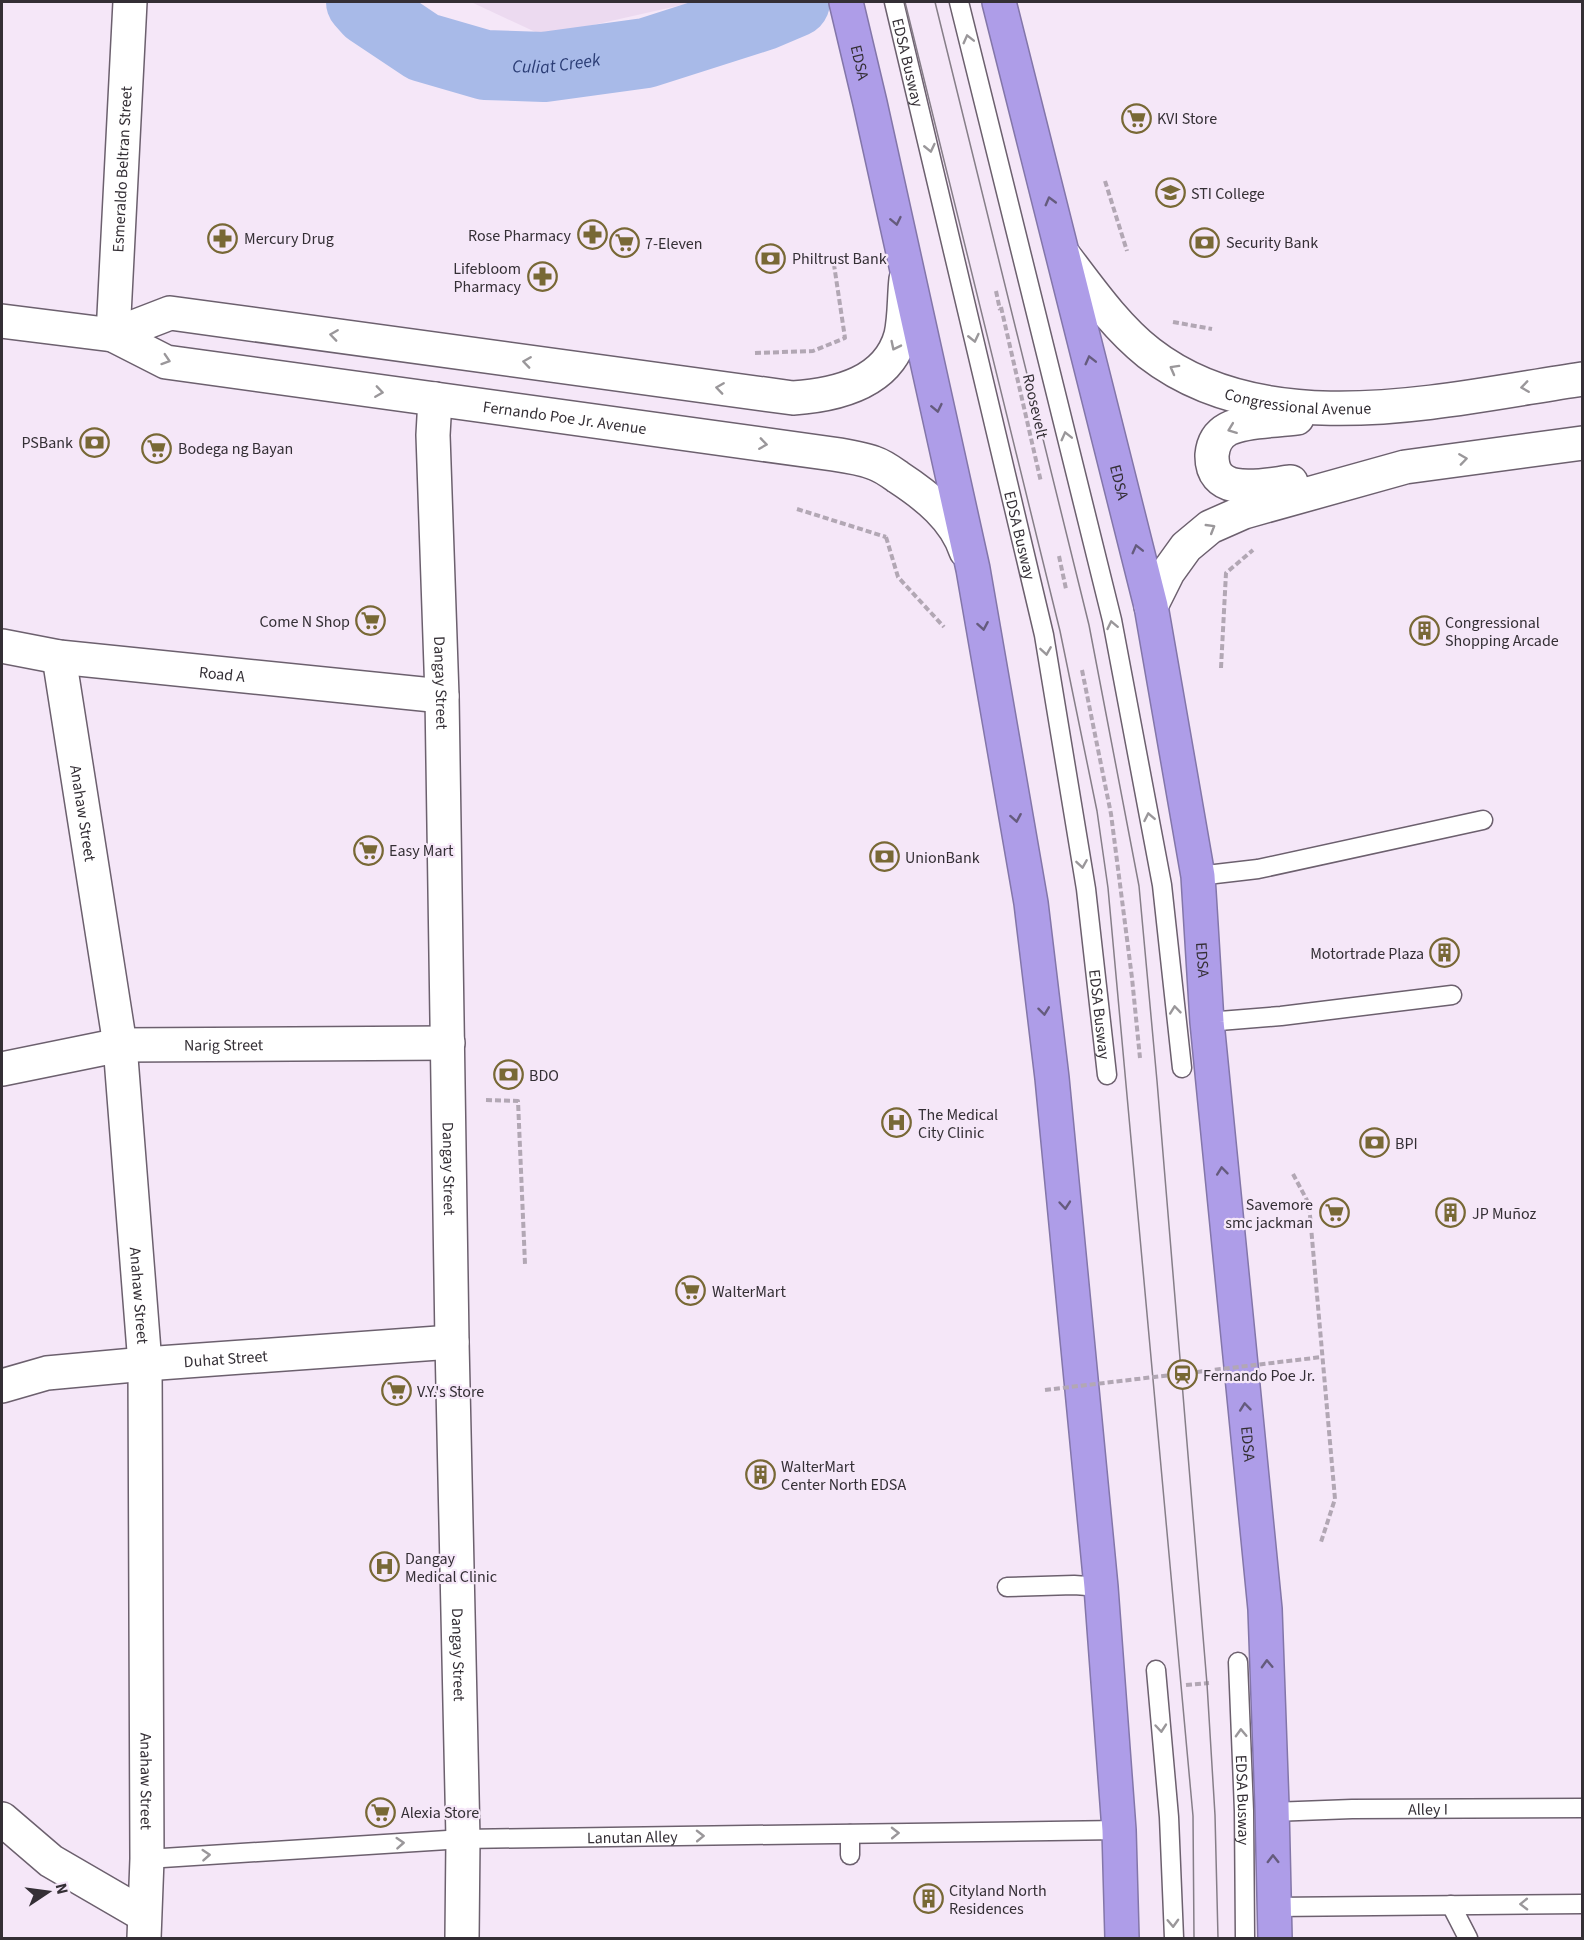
<svg xmlns="http://www.w3.org/2000/svg" width="1584" height="1940" viewBox="0 0 1584 1940" font-family="'Source Sans 3',sans-serif">
<style>
.built{fill:#ecdaf0}
.lines{fill:none;stroke-linecap:round;stroke-linejoin:round}
.river{stroke:#a8bae8;stroke-width:70}
.lane-casing{stroke:#6c606e;stroke-width:21}
.street-casing{stroke:#6c606e;stroke-width:36}
.secondary-casing{stroke:#6c606e;stroke-width:36}
.highway-casing{stroke:#8376a9;stroke-width:36}
.path{stroke:#b2a7b4;stroke-width:4;stroke-dasharray:6 3;stroke-linecap:butt}
.lane{stroke:#fff;stroke-width:18}
.street{stroke:#fff;stroke-width:33}
.secondary{stroke:#fff;stroke-width:33}
.highway{stroke:#ae9de8;stroke-width:33}
.tram{stroke:#867e88;stroke-width:1.5}
.path-bridge{stroke:#b2a7b4;stroke-width:4;stroke-dasharray:6 3;stroke-linecap:butt}
.oneway{stroke:#9a979a}
.oneway2{stroke:#655b7d}
.labels{text-anchor:middle;stroke-width:4.5;stroke-linejoin:round;paint-order:stroke}
.street-label{font-size:16px;fill:#342f35;stroke:#f5e7f8}
.poi-label{font-size:16px;fill:#342f35;stroke:#f5e7f8;text-anchor:start}
.water-label{font-size:18px;font-style:italic;fill:#2b3d75;stroke:#f5e7f8}
</style>
<rect width="100%" height="100%" fill="#f5e7f8"/>
<path class="built" d="M471,2H695L544,36Z"/>
<g class="lines">
<path class="river" id="s1" d="M361,2L369,11L423,47L485,65L544,67L646,53L762,16L795,2"/>
<defs>
<g id="lane">
<path id="s2" d="M894,2L1044,635L1086,889L1107,1075"/>
<path d="M959,2L1112,620L1162,885L1182,1068"/>
<path d="M1198,876L1258,869L1483,820"/>
<path d="M1207,1022L1281,1016L1452,995"/>
<path d="M1007,1587L1074,1585L1101,1587"/>
<path id="s3" d="M1238,1662L1244,1811L1245,1938"/>
<path d="M1156,1670L1169,1817L1174,1938"/>
<path id="s4" d="M1272,1812L1352,1809L1582,1808"/>
<path d="M850,1834V1855"/>
<path id="s5" d="M147,1859L463,1839L1119,1830"/>
<path d="M1451,1905L1468,1938"/>
<path d="M1274,1907L1582,1904"/>
</g>
<g id="street">
<path id="s6" d="M113,335L130,2"/>
<path id="s7" d="M435,399L433,435L442,696L452,1342L463,1839L462,1938"/>
<path id="s8" d="M2,646L59,657L442,696"/>
<path id="s9" d="M59,657L120,1045L145,1364L147,1859L144,1938"/>
<path id="s10" d="M2,1069L120,1045L448,1043"/>
<path id="s11" d="M2,1386L47,1373L145,1364L452,1342"/>
<path d="M2,1819L51,1861L144,1915"/>
</g>
<g id="secondary">
<path id="s12" d="M1065,257C1090,290 1116,327 1149,353C1267,445 1447,399 1582,379"/>
<path id="s13" d="M2,321L113,335L166,362L833,454C847,456 861,458 874,463C883,466 891,472 898,477C927,496 955,518 966,551"/>
<path d="M113,335L170,313L793,398C837,395 888,383 901,335C905,317 904,297 906,279"/>
<path d="M1291,482C1264,485 1211,499 1212,455C1213,444 1217,435 1228,429C1246,420 1277,421 1297,418"/>
<path d="M1151,606L1168,572L1186,547L1210,527L1244,512L1405,467L1582,443"/>
</g>
<g id="highway">
<path id="s14" d="M846,2L870,103L973,569L1031,903L1052,1078L1101,1587L1119,1830L1122,1938"/>
<path id="s15" d="M999,2L1151,606L1198,876L1207,1022L1265,1609L1272,1806L1275,1938"/>
</g>
</defs>
<use href="#lane" class="lane-casing"/>
<use href="#street" class="street-casing"/>
<use href="#secondary" class="secondary-casing"/>
<use href="#highway" class="highway-casing"/>
<g class="path">
<path d="M1105,181L1127,251"/>
<path d="M996,291L1000,310"/>
<path d="M1001,307L1041,482"/>
<path d="M1173,322L1212,329"/>
<path d="M755,353L813,351L845,338L833,258"/>
<path d="M797,509L886,537"/>
<path d="M886,537L898,577L944,627"/>
<path d="M1059,556L1066,589"/>
<path d="M1221,668L1226,573L1253,550"/>
<path d="M1082,670L1111,814L1132,978L1140,1058"/>
<path d="M486,1100L518,1101L525,1264"/>
<path d="M1293,1174L1309,1204L1335,1499L1321,1542"/>
<path d="M1186,1685L1209,1683"/>
</g>
<use href="#lane" class="lane"/>
<use href="#street" class="street"/>
<use href="#secondary" class="secondary"/>
<use href="#highway" class="highway"/>
<g class="tram">
<path d="M905,2L1060,631L1097,811L1108,888L1193,1816L1194,1938"/>
<path d="M935,2L1089,625L1139,886L1157,1081L1207,1684L1215,1815L1218,1938"/>
</g>
<path class="path-bridge" d="M1045,1390L1322,1357"/>
</g>
<defs><path id="oneway-chevron" d="M-2-3.5L2.5 0L-2 3.5" fill="none" stroke-width="1.6" stroke-linecap="round" stroke-linejoin="round" transform="scale(1.5)"/></defs>
<g class="oneway">
<use href="#oneway-chevron" transform="translate(968 39) rotate(-104)"/>
<use href="#oneway-chevron" transform="translate(930 148) rotate(77)"/>
<use href="#oneway-chevron" transform="translate(334 335) rotate(-172)"/>
<use href="#oneway-chevron" transform="translate(974 338) rotate(77)"/>
<use href="#oneway-chevron" transform="translate(895 346) rotate(116)"/>
<use href="#oneway-chevron" transform="translate(166 360) rotate(18)"/>
<use href="#oneway-chevron" transform="translate(527 362) rotate(-172)"/>
<use href="#oneway-chevron" transform="translate(1174 369) rotate(-151)"/>
<use href="#oneway-chevron" transform="translate(1525 387) rotate(172)"/>
<use href="#oneway-chevron" transform="translate(720 388) rotate(-172)"/>
<use href="#oneway-chevron" transform="translate(379 392) rotate(8)"/>
<use href="#oneway-chevron" transform="translate(1232 429) rotate(159)"/>
<use href="#oneway-chevron" transform="translate(1066 436) rotate(-104)"/>
<use href="#oneway-chevron" transform="translate(763 444) rotate(8)"/>
<use href="#oneway-chevron" transform="translate(1463 459) rotate(-8)"/>
<use href="#oneway-chevron" transform="translate(1211 528) rotate(-31)"/>
<use href="#oneway-chevron" transform="translate(1112 625) rotate(-102)"/>
<use href="#oneway-chevron" transform="translate(1046 651) rotate(81)"/>
<use href="#oneway-chevron" transform="translate(1149 817) rotate(-101)"/>
<use href="#oneway-chevron" transform="translate(1082 864) rotate(81)"/>
<use href="#oneway-chevron" transform="translate(1175 1010) rotate(-96)"/>
<use href="#oneway-chevron" transform="translate(1161 1728) rotate(85)"/>
<use href="#oneway-chevron" transform="translate(1241 1733) rotate(-92)"/>
<use href="#oneway-chevron" transform="translate(895 1833) rotate(-1)"/>
<use href="#oneway-chevron" transform="translate(700 1836) rotate(-1)"/>
<use href="#oneway-chevron" transform="translate(400 1843) rotate(-4)"/>
<use href="#oneway-chevron" transform="translate(206 1855) rotate(-4)"/>
<use href="#oneway-chevron" transform="translate(1524 1904) rotate(179)"/>
<use href="#oneway-chevron" transform="translate(1173 1923) rotate(88)"/>
</g>
<g class="oneway2">
<use href="#oneway-chevron" transform="translate(1050 201) rotate(-105)"/>
<use href="#oneway-chevron" transform="translate(896 221) rotate(78)"/>
<use href="#oneway-chevron" transform="translate(1090 360) rotate(-104)"/>
<use href="#oneway-chevron" transform="translate(937 408) rotate(78)"/>
<use href="#oneway-chevron" transform="translate(1137 549) rotate(-104)"/>
<use href="#oneway-chevron" transform="translate(983 626) rotate(80)"/>
<use href="#oneway-chevron" transform="translate(1016 818) rotate(80)"/>
<use href="#oneway-chevron" transform="translate(1044 1011) rotate(83)"/>
<use href="#oneway-chevron" transform="translate(1222 1171) rotate(-96)"/>
<use href="#oneway-chevron" transform="translate(1065 1205) rotate(85)"/>
<use href="#oneway-chevron" transform="translate(1245 1407) rotate(-96)"/>
<use href="#oneway-chevron" transform="translate(1267 1664) rotate(-92)"/>
<use href="#oneway-chevron" transform="translate(1273 1859) rotate(-91)"/>
</g>
<defs>
<symbol id="supermarket-ring" viewBox="-11 -11 22 22"><circle r="9.5" fill="#f5e7f8" stroke="#786835" stroke-width="1.5"/><path d="M-6-5.5h2.5l.6 2H6L4.5 2H-2.5L-4.4-4H-6ZM-1.5 3.2a1.3 1.3 0 1 0 .1 0ZM3 3.2a1.3 1.3 0 1 0 .1 0Z" fill="#786835"/></symbol>
<symbol id="university-ring" viewBox="-11 -11 22 22"><circle r="9.5" fill="#f5e7f8" stroke="#786835" stroke-width="1.5"/><path d="M0-5L7-2L0 1L-7-2ZM-4 1L0 2.5L4 1V4Q0 6-4 4Z" fill="#786835"/></symbol>
<symbol id="pharmacy-ring" viewBox="-11 -11 22 22"><circle r="9.5" fill="#f5e7f8" stroke="#786835" stroke-width="1.5"/><path d="M-2-6h4v4h4v4h-4v4h-4v-4h-4v-4h4Z" fill="#786835"/></symbol>
<symbol id="bank-ring" viewBox="-11 -11 22 22"><circle r="9.5" fill="#f5e7f8" stroke="#786835" stroke-width="1.5"/><path d="M-6-4H6V4H-6ZM0-2.3a2.3 2.3 0 1 0 0 4.6a2.3 2.3 0 1 0 0-4.6Z" fill="#786835"/></symbol>
<symbol id="building-ring" viewBox="-11 -11 22 22"><circle r="9.5" fill="#f5e7f8" stroke="#786835" stroke-width="1.5"/><path d="M-4-6H4V6H1V3H-1V6H-4ZM-2.5-4.3h1.7v1.8h-1.7ZM.8-4.3h1.7v1.8H.8ZM-2.5-1h1.7V.8h-1.7ZM.8-1h1.7V.8H.8Z" fill="#786835"/></symbol>
<symbol id="hospital-ring" viewBox="-11 -11 22 22"><circle r="9.5" fill="#f5e7f8" stroke="#786835" stroke-width="1.5"/><path d="M-5-5h3v3.5h4V-5h3V5h-3V1.5h-4V5h-3Z" fill="#786835"/></symbol>
<symbol id="station-ring" viewBox="-11 -11 22 22"><circle r="9.5" fill="#f5e7f8" stroke="#786835" stroke-width="1.5"/><path d="M-3-6H3Q5-6 5-4V2Q5 4 3 4L4.5 6H3L1.5 4h-3L-3 6H-4.5L-3 4Q-5 4-5 2V-4Q-5-6-3-6ZM-3.5-4v3h7v-3ZM-3.5 1v1.5H-2V1ZM2 1v1.5H3.5V1Z" fill="#786835"/></symbol>
</defs>
<g fill-rule="evenodd">
<use href="#supermarket-ring" x="1120" y="102" width="33" height="33"/>
<use href="#university-ring" x="1154" y="176" width="33" height="33"/>
<use href="#pharmacy-ring" x="576" y="218" width="33" height="33"/>
<use href="#pharmacy-ring" x="206" y="222" width="33" height="33"/>
<use href="#bank-ring" x="1188" y="226" width="33" height="33"/>
<use href="#supermarket-ring" x="608" y="226" width="33" height="33"/>
<use href="#bank-ring" x="754" y="242" width="33" height="33"/>
<use href="#pharmacy-ring" x="526" y="260" width="33" height="33"/>
<use href="#bank-ring" x="78" y="426" width="33" height="33"/>
<use href="#supermarket-ring" x="140" y="432" width="33" height="33"/>
<use href="#supermarket-ring" x="354" y="604" width="33" height="33"/>
<use href="#building-ring" x="1408" y="614" width="33" height="33"/>
<use href="#supermarket-ring" x="352" y="834" width="33" height="33"/>
<use href="#bank-ring" x="868" y="840" width="33" height="33"/>
<use href="#building-ring" x="1428" y="936" width="33" height="33"/>
<use href="#bank-ring" x="492" y="1058" width="33" height="33"/>
<use href="#hospital-ring" x="880" y="1106" width="33" height="33"/>
<use href="#bank-ring" x="1358" y="1126" width="33" height="33"/>
<use href="#supermarket-ring" x="1318" y="1196" width="33" height="33"/>
<use href="#building-ring" x="1434" y="1196" width="33" height="33"/>
<use href="#supermarket-ring" x="674" y="1274" width="33" height="33"/>
<use href="#station-ring" x="1166" y="1358" width="33" height="33"/>
<use href="#supermarket-ring" x="380" y="1374" width="33" height="33"/>
<use href="#building-ring" x="744" y="1458" width="33" height="33"/>
<use href="#hospital-ring" x="368" y="1550" width="33" height="33"/>
<use href="#supermarket-ring" x="364" y="1796" width="33" height="33"/>
<use href="#building-ring" x="912" y="1882" width="33" height="33"/>
</g>
<g class="labels">
<g class="street-label">
<text dy="6" stroke="none"><textPath href="#s2" startOffset="62">EDSA Busway</textPath></text>
<text dy="6" stroke="none"><textPath href="#s14" startOffset="62">EDSA</textPath></text>
<text dy="6" stroke="none"><textPath href="#s6" startOffset="166">Esmeraldo Beltran Street</textPath></text>
<text dy="6" stroke="none"><textPath href="#s12" startOffset="288">Congressional Avenue</textPath></text>
<text transform="translate(1036 406) rotate(77)" y="6">Roosevelt</text>
<text dy="6" stroke="none"><textPath href="#s13" startOffset="574">Fernando Poe Jr. Avenue</textPath></text>
<text dy="6" stroke="none"><textPath href="#s15" startOffset="495">EDSA</textPath></text>
<text dy="6" stroke="none"><textPath href="#s2" startOffset="548">EDSA Busway</textPath></text>
<text dy="6" stroke="none"><textPath href="#s8" startOffset="222">Road A</textPath></text>
<text dy="6" stroke="none"><textPath href="#s7" startOffset="284">Dangay Street</textPath></text>
<text dy="6" stroke="none"><textPath href="#s9" startOffset="158">Anahaw Street</textPath></text>
<text dy="6" stroke="none"><textPath href="#s15" startOffset="981">EDSA</textPath></text>
<text dy="6" stroke="none"><textPath href="#s2" startOffset="1034">EDSA Busway</textPath></text>
<text dy="6" stroke="none"><textPath href="#s10" startOffset="224">Narig Street</textPath></text>
<text dy="6" stroke="none"><textPath href="#s7" startOffset="770">Dangay Street</textPath></text>
<text dy="6" stroke="none"><textPath href="#s9" startOffset="644">Anahaw Street</textPath></text>
<text dy="6" stroke="none"><textPath href="#s11" startOffset="226">Duhat Street</textPath></text>
<text dy="6" stroke="none"><textPath href="#s15" startOffset="1467">EDSA</textPath></text>
<text dy="6" stroke="none"><textPath href="#s7" startOffset="1256">Dangay Street</textPath></text>
<text dy="6" stroke="none"><textPath href="#s9" startOffset="1130">Anahaw Street</textPath></text>
<text dy="6" stroke="none"><textPath href="#s3" startOffset="138">EDSA Busway</textPath></text>
<text dy="6" stroke="none"><textPath href="#s4" startOffset="156">Alley I</textPath></text>
<text dy="6" stroke="none"><textPath href="#s5" startOffset="486">Lanutan Alley</textPath></text>
</g>
<g class="poi-label">
<text x="1157" y="124">KVI Store</text>
<text x="1191" y="199">STI College</text>
<text x="571" y="241" text-anchor="end">Rose Pharmacy</text>
<text x="244" y="244">Mercury Drug</text>
<text x="1226" y="248">Security Bank</text>
<text x="645" y="249">7-Eleven</text>
<text x="792" y="264">Philtrust Bank</text>
<text x="521" y="274" text-anchor="end">Lifebloom<tspan x="521" dy="18">Pharmacy</tspan></text>
<text x="73" y="448" text-anchor="end">PSBank</text>
<text x="178" y="454">Bodega ng Bayan</text>
<text x="350" y="627" text-anchor="end">Come N Shop</text>
<text x="1445" y="628">Congressional<tspan x="1445" dy="18">Shopping Arcade</tspan></text>
<text x="389" y="856">Easy Mart</text>
<text x="905" y="863">UnionBank</text>
<text x="1424" y="959" text-anchor="end">Motortrade Plaza</text>
<text x="529" y="1081">BDO</text>
<text x="918" y="1120">The Medical<tspan x="918" dy="18">City Clinic</tspan></text>
<text x="1395" y="1149">BPI</text>
<text x="1313" y="1210" text-anchor="end">Savemore<tspan x="1313" dy="18">smc jackman</tspan></text>
<text x="1472" y="1219">JP Muñoz</text>
<text x="712" y="1297">WalterMart</text>
<text x="1203" y="1381">Fernando Poe Jr.</text>
<text x="417" y="1397">V.Y.'s Store</text>
<text x="781" y="1472">WalterMart<tspan x="781" dy="18">Center North EDSA</tspan></text>
<text x="405" y="1564">Dangay<tspan x="405" dy="18">Medical Clinic</tspan></text>
<text x="401" y="1818">Alexia Store</text>
<text x="949" y="1896">Cityland North<tspan x="949" dy="18">Residences</tspan></text>
</g>
<g class="water-label">
<text dy="6" stroke="none"><textPath href="#s1" startOffset="213">Culiat Creek</textPath></text>
</g>
</g>
<rect width="1584" height="1940" fill="none" stroke="#342f35" stroke-width="6"/>
<g transform="translate(48 1892) rotate(77)" stroke="#f5e7f8" stroke-width="4.5" paint-order="stroke">
<path d="M0-4.5L10 22L0 15L-10 22Z" fill="#342f35"/>
<text y="-9" font-size="16" font-weight="bold" text-anchor="middle" fill="#342f35">N</text>
</g>
</svg>
